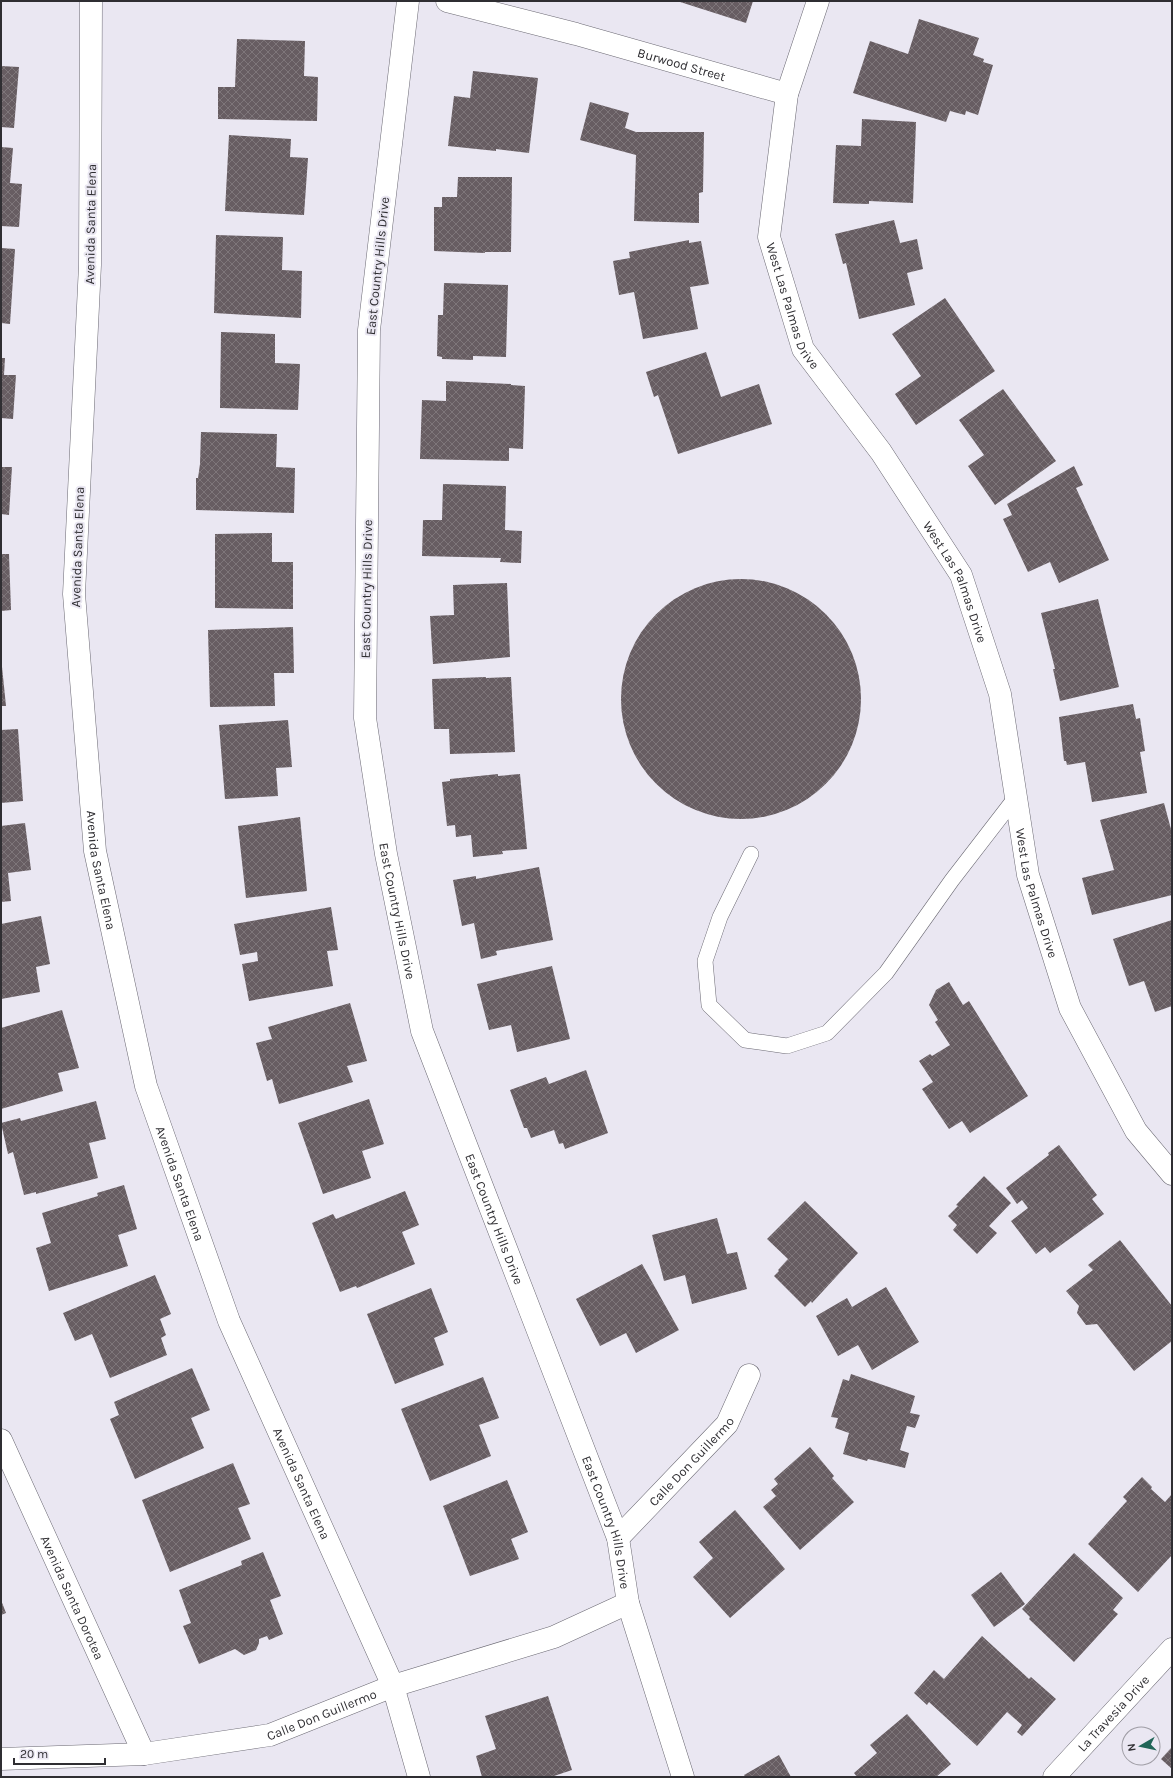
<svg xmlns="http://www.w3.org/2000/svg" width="1173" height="1778" viewBox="0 0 1173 1778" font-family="Karla,sans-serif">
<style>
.building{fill:url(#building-cross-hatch)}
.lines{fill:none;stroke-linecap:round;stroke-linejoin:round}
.service-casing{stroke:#6b6973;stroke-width:16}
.minor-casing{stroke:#6b6973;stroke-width:23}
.tertiary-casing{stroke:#6b6973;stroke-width:23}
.service{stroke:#fff;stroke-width:15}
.minor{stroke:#fff;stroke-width:22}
.tertiary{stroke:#fff;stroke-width:22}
.labels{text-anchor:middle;stroke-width:4;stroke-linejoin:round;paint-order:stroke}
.street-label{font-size:13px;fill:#2f2e32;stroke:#eae7f2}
</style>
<defs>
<pattern id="building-cross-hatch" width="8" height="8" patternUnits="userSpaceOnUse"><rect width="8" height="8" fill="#675d62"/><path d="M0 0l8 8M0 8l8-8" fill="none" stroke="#7e767a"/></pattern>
</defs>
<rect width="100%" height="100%" fill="#eae7f2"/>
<g class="building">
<path d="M677,1H753L746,23Z"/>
<path d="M919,19L979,38L973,55L984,59L983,62L993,65L978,115L966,111L965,115L950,111L946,122L853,93L870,41L908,54Z"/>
<path d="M237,39L305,41L304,76L318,77L317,121L218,119V87H235Z"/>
<path d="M1,66L19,67L14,128L1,127Z"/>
<path d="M473,71L538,78L529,153L496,149V151L448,146L454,96L470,98Z"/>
<path d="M590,102L629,113L625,128L636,132H704L703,192L699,193V223L634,221L636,155L580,140Z"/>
<path d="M862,119L916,122L913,203L869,201V204L833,203L836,145L861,146Z"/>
<path d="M229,135L291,139L290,157L308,158L304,215L225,211Z"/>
<path d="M1,147L13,148L10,183L22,184L19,227L1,226Z"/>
<path d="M458,177H512L511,252H485V253L434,251V207H442V197H457Z"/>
<path d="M894,220L900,243L917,239L923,269L907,273L915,305L859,319L846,263L843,264L835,234Z"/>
<path d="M216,235L283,237L282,270L302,271L301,318L214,313Z"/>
<path d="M689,240V243L701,241L709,284L690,287L698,329L643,339L634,292L619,295L613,261L630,258L629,252Z"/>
<path d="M1,248L15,249L10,324L1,323Z"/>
<path d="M444,283L508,285L506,357L473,356V360L442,359V357L437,356L438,315H443Z"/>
<path d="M945,298L995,371L916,425L895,394L921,376L892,334Z"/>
<path d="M221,332L275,334V363L300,364L298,410L220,408Z"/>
<path d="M706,352L721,397L759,384L772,424L678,454L658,395L654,397L646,372Z"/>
<path d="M1,358H5L4,375H16L13,419L1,418Z"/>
<path d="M446,381L511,384V385L525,386L523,449L509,448V461L420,459L422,400L446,401Z"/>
<path d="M1003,389L1056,461L995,505L968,466L984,455L959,420Z"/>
<path d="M201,432L277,434L276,467L295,468L294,513L196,510V478H198L200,464Z"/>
<path d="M1074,466L1083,485L1076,488L1109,560L1059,583L1050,562L1028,572L1003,519L1012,515L1007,504Z"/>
<path d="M1,467H12L9,515L1,514Z"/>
<path d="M443,484L506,486L505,530L522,531L521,563L500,562L501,558L422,556L423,520H442Z"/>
<path d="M272,533V562H293V609L215,608V534Z"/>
<path d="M1,554H9L11,610L1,611Z"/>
<circle cx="741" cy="699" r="120"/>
<path d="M507,583L510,657L433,664L430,616L454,615L453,585Z"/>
<path d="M1098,599L1119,687L1060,701L1053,669H1055L1041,613Z"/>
<path d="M293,627L294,673H274L275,706L210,707L208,630Z"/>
<path d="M1,657L6,706H1Z"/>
<path d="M486,677V678L511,677L515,752L450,754L449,729H434L432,679Z"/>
<path d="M1133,704L1136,719L1140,718L1145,751L1140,752L1147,793L1092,802L1085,762L1067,765L1066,761H1064L1059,717Z"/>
<path d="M288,720L292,767L276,768L278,796L225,799L219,725Z"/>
<path d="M18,729L23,801L1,803V730Z"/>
<path d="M498,774V776L520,774L527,849L502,851L503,854L473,857L471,835L456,837L455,825L447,826L442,782L450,781V779Z"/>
<path d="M1164,803L1172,833V895L1092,915L1082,878L1114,870L1100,820Z"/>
<path d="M300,817L307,891L246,898L238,826Z"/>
<path d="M25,823L31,870L8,873L11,901L1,902V826Z"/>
<path d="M539,867L553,940L496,951L497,955L481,959L474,923L462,926L453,880L476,876V879Z"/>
<path d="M331,907L338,950L327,951L333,986L249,1001L242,964L258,961L257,952L240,955L234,924Z"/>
<path d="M41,916L50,964L36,967L40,992L1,999V924Z"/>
<path d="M1172,920V1006L1155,1012L1144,981L1129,986L1113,939Z"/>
<path d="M552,966L570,1039L517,1052L511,1025L489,1030L477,984Z"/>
<path d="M949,982L963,1005L969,1001L1028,1096L970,1133L962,1121L949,1129L922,1089L933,1082L919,1061L930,1054L932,1056L950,1045L935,1022L938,1020L929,1005L936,990Z"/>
<path d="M350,1003L367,1061L347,1066L353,1082L279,1104L272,1079L267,1081L256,1043L272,1039L268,1027Z"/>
<path d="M62,1010L79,1068L58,1073L63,1091L1,1109V1028Z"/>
<path d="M586,1070L608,1133L565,1149L563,1143L559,1144L554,1130L531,1138L527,1128H524L510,1090L546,1077L549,1084Z"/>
<path d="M369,1099L384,1144L362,1151L371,1178L323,1194L298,1123Z"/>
<path d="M96,1101L106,1139L89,1143L98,1178L36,1194V1192L24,1195L13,1152L8,1154L1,1123L20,1118L21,1121Z"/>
<path d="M1059,1145L1097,1195L1092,1199L1104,1214L1050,1253L1045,1247L1036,1254L1011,1221L1028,1208L1022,1200L1017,1204L1006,1188L1049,1155L1048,1153Z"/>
<path d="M984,1176L1011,1203L989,1226L997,1233L977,1254L953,1230L957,1225L948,1216L958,1206L956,1205Z"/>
<path d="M124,1185L137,1229L118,1235L128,1266L49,1291L36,1248L51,1243L42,1213L98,1196L97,1193Z"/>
<path d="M405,1191L419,1225L402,1232L415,1264L357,1288L356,1286L340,1292L312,1223L333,1214L336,1219Z"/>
<path d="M805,1201L858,1253L812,1303L811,1301L805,1307L774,1276L779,1271L778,1270L788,1259L767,1239Z"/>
<path d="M717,1218L727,1254L737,1252L747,1289L692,1304L685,1275L664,1281L652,1235Z"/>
<path d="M1120,1240L1172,1306V1341L1134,1371L1097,1324L1086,1325L1077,1313L1079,1306L1066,1291L1093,1270L1088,1265Z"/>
<path d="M642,1264L679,1330L636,1353L626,1333L600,1346L576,1299Z"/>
<path d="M155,1275L171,1314L160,1319L166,1335L161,1338L167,1355L110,1378L92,1334L75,1341L63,1313Z"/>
<path d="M886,1287L919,1342L872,1370L858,1345L838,1356L816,1316L847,1298L852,1307Z"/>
<path d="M431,1288L448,1332L434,1338L444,1365L395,1384L367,1314Z"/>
<path d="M192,1368L210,1410L191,1418L204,1448L135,1479L110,1419L119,1415L114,1402Z"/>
<path d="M851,1374L915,1396L910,1413L920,1415L915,1428L907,1426L900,1450L909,1453L905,1468L868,1459L867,1461L843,1454L849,1433L835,1428L838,1418L831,1417L843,1379L849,1381Z"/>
<path d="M483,1377L499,1418L479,1425L491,1456L430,1481L401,1409Z"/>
<path d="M810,1447L834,1476L832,1478L854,1502L800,1550L763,1507L776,1496L771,1490L778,1484L774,1479Z"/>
<path d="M233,1463L250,1504L238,1508L251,1539L170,1572L142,1500Z"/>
<path d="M1142,1477L1152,1487L1151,1489L1165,1502L1172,1494V1555L1138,1592L1088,1544L1127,1501L1123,1497Z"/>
<path d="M507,1480L528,1532L511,1539L519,1559L470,1576L443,1506Z"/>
<path d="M735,1510L785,1569L730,1618L693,1577L713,1558L699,1542Z"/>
<path d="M263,1552L281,1596L270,1600L283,1634L269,1640L267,1636L259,1639V1643L256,1650L244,1655L235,1649L199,1664L183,1626L191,1623L179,1590L242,1565L241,1561Z"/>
<path d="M1074,1553L1123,1598L1113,1610L1118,1614L1074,1662L1029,1619L1030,1617L1022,1609Z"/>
<path d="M1001,1572L1025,1604L994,1627L971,1595Z"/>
<path d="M1,1600L6,1613L1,1615Z"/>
<path d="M982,1636L1029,1679L1031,1677L1056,1699L1022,1736L1017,1732L1022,1725L1007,1712L977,1746L929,1702L927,1705L914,1693L934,1670L944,1679Z"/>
<path d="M548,1696L572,1770L551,1777H482L476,1756L496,1749L485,1716Z"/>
<path d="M907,1714L951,1764L936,1777H857L854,1773L877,1753L870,1745Z"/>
<path d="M1172,1747V1769L1161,1759Z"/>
<path d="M779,1755L791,1777H745L744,1775Z"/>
</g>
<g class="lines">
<defs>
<path id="service" d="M751,854L720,917L705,961L709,1005L745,1040L787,1046L827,1033L886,973L952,880L1016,797"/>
<g id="minor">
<path id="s1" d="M91,1L90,265L74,594L95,851L146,1086L229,1321L393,1686L419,1777"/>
<path id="s2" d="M408,1L369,330L365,718L386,854L422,1031L618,1538L628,1603L683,1777"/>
<path id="s3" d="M447,1L576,34L787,94"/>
<path id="s4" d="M1,1440L144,1754"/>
<path id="s5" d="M618,1538L727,1424L749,1375"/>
<path id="s6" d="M1,1759L144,1754L270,1735L393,1686L554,1637L628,1603"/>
<path id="s7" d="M1054,1777L1172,1649"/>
</g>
<g id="tertiary">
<path id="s8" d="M818,1L787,94L769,237L803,349L881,452L961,575L1000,694L1028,875L1070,1008L1136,1131L1172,1174"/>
</g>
</defs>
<use href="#service" class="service-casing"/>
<use href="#minor" class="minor-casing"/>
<use href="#tertiary" class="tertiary-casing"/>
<use href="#service" class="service"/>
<use href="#minor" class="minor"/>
<use href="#tertiary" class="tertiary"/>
</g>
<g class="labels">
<g class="street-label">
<text dy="5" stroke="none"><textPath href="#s3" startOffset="243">Burwood Street</textPath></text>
<text transform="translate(90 224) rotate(-89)" y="5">Avenida Santa Elena</text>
<text transform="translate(377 266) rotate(-84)" y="5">East Country Hills Drive</text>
<text dy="5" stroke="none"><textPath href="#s8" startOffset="315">West Las Palmas Drive</textPath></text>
<text transform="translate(77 547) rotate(-88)" y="5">Avenida Santa Elena</text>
<text dy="5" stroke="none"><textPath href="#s8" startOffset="639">West Las Palmas Drive</textPath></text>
<text transform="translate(366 589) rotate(-89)" y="5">East Country Hills Drive</text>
<text dy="5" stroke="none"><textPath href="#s1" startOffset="871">Avenida Santa Elena</textPath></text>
<text dy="5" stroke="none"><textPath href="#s8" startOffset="963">West Las Palmas Drive</textPath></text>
<text dy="5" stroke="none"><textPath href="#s2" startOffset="915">East Country Hills Drive</textPath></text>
<text dy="5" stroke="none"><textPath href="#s1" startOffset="1195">Avenida Santa Elena</textPath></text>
<text dy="5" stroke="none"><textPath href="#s2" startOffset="1239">East Country Hills Drive</textPath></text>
<text dy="5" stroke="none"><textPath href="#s5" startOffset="106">Calle Don Guillermo</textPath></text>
<text dy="5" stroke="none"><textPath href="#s1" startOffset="1519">Avenida Santa Elena</textPath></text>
<text dy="5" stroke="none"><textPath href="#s2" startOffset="1563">East Country Hills Drive</textPath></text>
<text dy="5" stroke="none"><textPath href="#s4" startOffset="173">Avenida Santa Dorotea</textPath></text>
<text dy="5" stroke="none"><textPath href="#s6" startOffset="326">Calle Don Guillermo</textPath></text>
<text dy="5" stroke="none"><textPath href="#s7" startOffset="87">La Travesia Drive</textPath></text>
</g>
</g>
<rect width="1173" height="1778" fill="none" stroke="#2f2e32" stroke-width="4"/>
<g transform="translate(1141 1746) rotate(261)"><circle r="19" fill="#eae7f2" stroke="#9f9da5"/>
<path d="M0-3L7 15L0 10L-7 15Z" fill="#206557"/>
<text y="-6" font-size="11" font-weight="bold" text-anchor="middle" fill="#2f2e32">N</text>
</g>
<path d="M14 1758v6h91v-6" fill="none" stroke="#2f2e32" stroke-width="2"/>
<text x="20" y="1758" font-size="12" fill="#2f2e32" stroke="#eae7f2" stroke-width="3" paint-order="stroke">20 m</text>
</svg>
